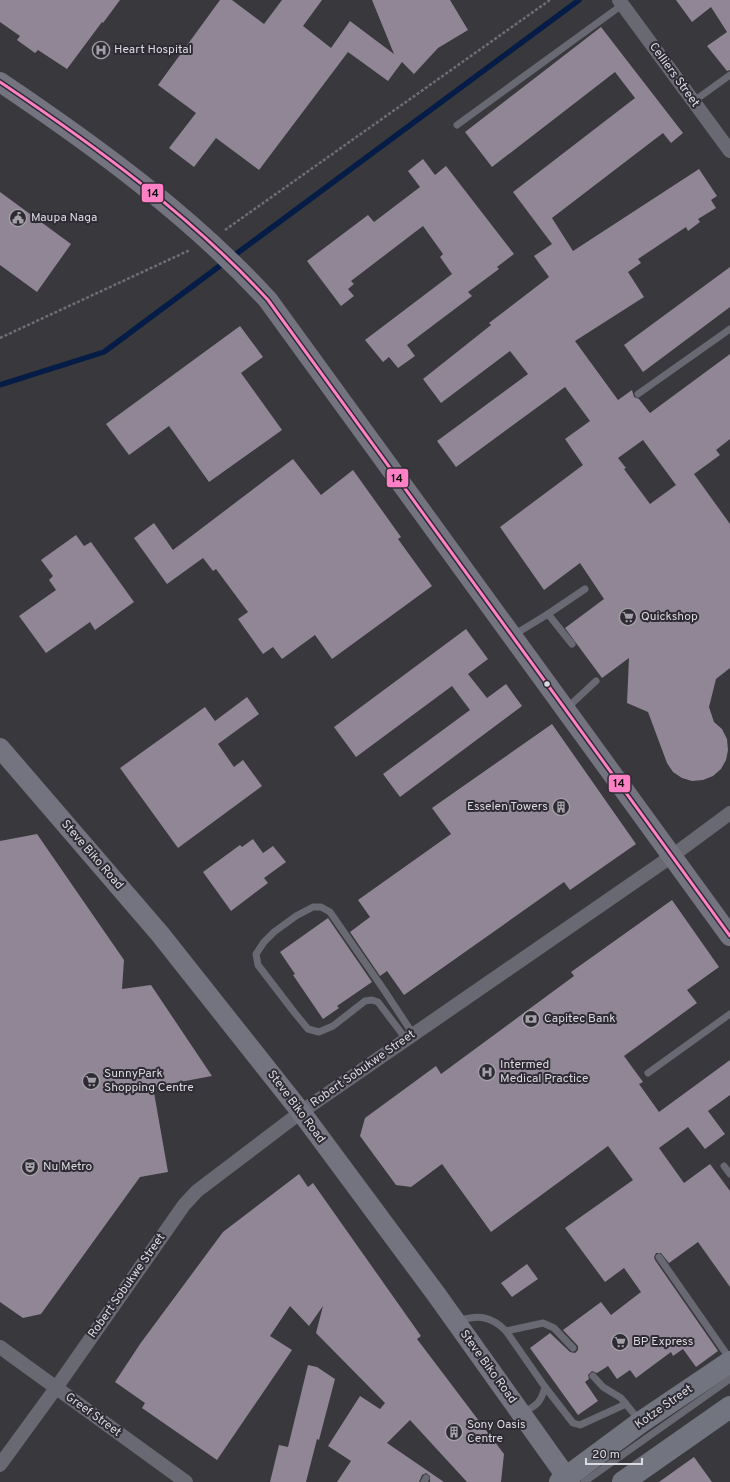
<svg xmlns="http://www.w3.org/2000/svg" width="730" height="1482" viewBox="0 0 730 1482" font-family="Overpass,sans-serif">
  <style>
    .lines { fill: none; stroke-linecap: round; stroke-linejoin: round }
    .stream { stroke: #051c46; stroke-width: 5.5 }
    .building { fill: #908696; fill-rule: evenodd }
    .path { stroke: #6e6e76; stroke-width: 2.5; stroke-dasharray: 3 2; stroke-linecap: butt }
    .service { stroke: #696974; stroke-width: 7 }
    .minor { stroke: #696974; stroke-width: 14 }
    .secondary { stroke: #747481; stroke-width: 20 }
    .primary { stroke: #727480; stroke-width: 22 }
    .bus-1-casing { stroke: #2e2b34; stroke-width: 6 }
    .bus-1 { stroke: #ff80c5; stroke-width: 3 }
    .bus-dot { fill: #dcdae0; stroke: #2e2b34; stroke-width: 1.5 }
    .labels { text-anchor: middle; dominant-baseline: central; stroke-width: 4; stroke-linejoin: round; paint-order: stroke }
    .poi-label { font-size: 12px; fill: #dcdae0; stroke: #2e2b34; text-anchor: start }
    .street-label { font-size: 12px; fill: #dcdae0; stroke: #2e2b34 }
    .line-badge { stroke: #2e2b34; stroke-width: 1.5 }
    .pale-badge-label { font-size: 11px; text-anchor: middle; font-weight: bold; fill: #111 }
  </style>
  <rect width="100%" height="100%" fill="#39383c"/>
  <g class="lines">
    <g class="stream">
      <polyline points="232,257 579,0"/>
      <polyline points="0,385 104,352 225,262"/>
    </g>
  </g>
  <g class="building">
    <polygon points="0,0 120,0 103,23 102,22 67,69 38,50 35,53 17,40 20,36 0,22"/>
    <polygon points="220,0 232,0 264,24 282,0 322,0 303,26 331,48 350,21 394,54 372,0 450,0 468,30 438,48 414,74 402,62 388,81 348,52 259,170 216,138 194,167 169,148 196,113 158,85"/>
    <polygon points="676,0 730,0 730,70 727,71 707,46 727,32 711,7 692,22"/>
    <path d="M601 27 683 133 671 143 663 133 552 218 573 251 699 169 717 196 711 200 716 208 698 219 700 222 688 231 686 227 638 259 641 263 628 272 644 297 575 341 618 400 632 390 634 397 639 399 650 413 730 354V439L716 450 720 455 694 474 730 524V668L716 679 709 707 714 722 722 729 727 739 728 750 726 760 721 769 713 776 703 780 692 781 682 778 673 772 667 763 648 712 627 703 629 658 602 678 565 628 604 599 580 563 544 590 500 527 583 465 565 439 590 421 565 387 456 467 437 441 528 374 510 351 441 403 423 379 491 325 489 323 549 277 534 256 552 244 513 192 635 98 615 72 492 167 465 132ZM643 440 676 485 650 504 624 469 626 468 618 458Z"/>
    <polygon points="423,159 435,175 446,166 514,254 497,267 499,269 468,292 472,296 407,345 415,356 398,368 389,357 383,362 365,340 452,274 440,257 443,254 423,226 351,281 354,284 348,289 354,296 341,306 307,261 368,215 374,222 420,187 408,171"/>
    <polygon points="0,192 71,244 37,292 0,265"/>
    <polygon points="730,267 730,307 643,372 624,345"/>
    <polygon points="240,326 263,357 241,373 282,430 209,482 169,426 129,455 106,424"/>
    <polygon points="293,459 321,495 353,470 401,537 398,539 432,586 332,659 315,635 282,659 273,647 263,654 238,619 248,612 216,569 213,571 203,558 167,584 134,538 154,523 173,550"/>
    <polygon points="76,535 84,546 91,542 134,602 95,630 90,622 46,653 19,616 56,590 49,580 53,576 41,560"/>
    <polygon points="466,629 488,659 468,674 487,698 506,684 522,706 400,797 383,774 470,710 452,686 356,757 334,727"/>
    <polygon points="247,697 259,714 218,744 234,767 243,760 262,786 178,848 120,768 205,707 215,721"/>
    <polygon points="552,724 636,844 570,890 564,882 404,995 387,971 380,976 350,932 370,917 358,900 451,834 432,808"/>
    <polygon points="37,834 124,960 122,989 151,985 212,1076 153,1087 168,1172 140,1177 41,1314 23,1318 0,1302 0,841"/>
    <polygon points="253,839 263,853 273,846 286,862 264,878 268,883 231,911 203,872 240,845 242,847"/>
    <polygon points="672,900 719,967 687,990 697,1003 624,1056 643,1082 639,1084 659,1112 730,1060 730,1095 708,1111 725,1134 705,1149 688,1127 659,1148 684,1183 710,1164 730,1191 730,1287 698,1242 669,1263 661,1253 656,1253 654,1257 655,1260 718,1351 696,1367 683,1349 673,1356 671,1352 636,1378 630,1370 617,1379 608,1366 597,1373 592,1371 588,1375 589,1379 585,1382 598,1401 578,1415 530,1348 550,1333 570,1352 575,1353 578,1350 578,1346 563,1330 601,1302 611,1315 641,1292 624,1268 605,1282 565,1228 633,1180 608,1146 491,1232 442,1164 411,1187 396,1185 360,1136 365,1118 436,1066 441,1074 574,976 571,972"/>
    <polygon points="328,918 372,982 337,1006 339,1008 323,1019 293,975 295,974 280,952"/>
    <polygon points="299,1174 308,1187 313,1183 421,1336 417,1339 504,1454 501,1482 467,1482 410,1420 387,1443 444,1482 430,1482 430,1476 426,1473 422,1475 419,1482 337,1482 351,1461 328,1446 360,1396 380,1409 385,1403 316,1333 323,1306 309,1326 290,1306 270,1336 292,1350 217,1460 142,1408 145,1403 115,1382 140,1344 223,1232"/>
    <polygon points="527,1264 538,1279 512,1297 501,1283"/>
    <polygon points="308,1365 317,1367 335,1379 319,1440 317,1439 306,1482 270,1482 279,1445 288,1447"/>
    <polygon points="694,1457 712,1482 659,1482"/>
  </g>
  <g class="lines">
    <g class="path">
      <polyline points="225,230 550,0"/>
      <polyline points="0,338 190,250"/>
    </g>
    <g class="service">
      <polyline points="694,101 730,75"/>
      <polyline points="457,125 622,5"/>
      <polyline points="638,394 730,329"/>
      <polyline points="548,614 585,589"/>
      <polyline points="512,636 548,614 572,644"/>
      <polyline points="567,708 596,681"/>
      <polyline points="406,1039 378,1002 372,1000 365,1001 333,1026 319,1032 308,1029 294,1012 258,965 256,954 264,942 274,932 296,916 313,907 321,907 330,912 384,990 413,1034"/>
      <polyline points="648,1073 730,1014"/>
      <polyline points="724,1166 730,1174"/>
      <polyline points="659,1257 730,1359"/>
      <path d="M457 1321C478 1315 490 1315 506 1331L545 1387C541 1403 536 1406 522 1413"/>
      <polyline points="506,1331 543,1323 554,1328 573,1348"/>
      <polyline points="593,1376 603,1387 621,1398 639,1420"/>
      <polyline points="545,1387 573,1423 580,1425 626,1404"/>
      <polyline points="424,1482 426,1478"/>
      <polyline points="584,1482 730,1379"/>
    </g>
    <g class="minor">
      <polyline points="619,0 730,151"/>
      <polyline points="0,1347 186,1482"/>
      <polyline points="0,1465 56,1388 184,1205 197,1191 301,1112 672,856 730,813"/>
    </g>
    <g class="secondary">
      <path d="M0 82C95 146 190 215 268 300L730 936"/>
      <polyline points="0,748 160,934 301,1112 436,1294 570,1482"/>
    </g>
    <g class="primary">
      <polyline points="560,1482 641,1422 730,1362"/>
      <polyline points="623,1482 730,1407"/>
    </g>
    <defs>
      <path id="bus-1" d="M0 82C95 146 190 215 268 300L730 936"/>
    </defs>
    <use href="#bus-1" class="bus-1-casing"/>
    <use href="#bus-1" class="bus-1"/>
  </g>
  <defs>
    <symbol id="hospital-ring" viewBox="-11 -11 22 22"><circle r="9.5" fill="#2e2b34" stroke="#a3a1a7" stroke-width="1.5"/><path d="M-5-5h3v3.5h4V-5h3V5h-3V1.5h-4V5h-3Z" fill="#a3a1a7"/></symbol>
    <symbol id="civic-ring" viewBox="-11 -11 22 22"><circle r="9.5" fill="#2e2b34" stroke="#a3a1a7" stroke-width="1.5"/><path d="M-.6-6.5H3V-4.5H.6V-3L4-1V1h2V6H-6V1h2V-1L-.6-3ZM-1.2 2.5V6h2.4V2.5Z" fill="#a3a1a7"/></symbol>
    <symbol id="supermarket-ring" viewBox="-11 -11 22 22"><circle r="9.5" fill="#2e2b34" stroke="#a3a1a7" stroke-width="1.5"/><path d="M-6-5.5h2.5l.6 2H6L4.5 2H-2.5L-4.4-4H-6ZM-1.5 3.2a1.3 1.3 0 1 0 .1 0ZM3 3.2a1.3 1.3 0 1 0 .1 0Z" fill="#a3a1a7"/></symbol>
    <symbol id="building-ring" viewBox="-11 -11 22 22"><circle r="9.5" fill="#2e2b34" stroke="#a3a1a7" stroke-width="1.5"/><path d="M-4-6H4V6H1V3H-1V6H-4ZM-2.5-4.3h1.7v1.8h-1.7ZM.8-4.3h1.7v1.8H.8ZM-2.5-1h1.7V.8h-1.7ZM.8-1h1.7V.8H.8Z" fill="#a3a1a7"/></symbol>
    <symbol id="bank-ring" viewBox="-11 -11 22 22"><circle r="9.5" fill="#2e2b34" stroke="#a3a1a7" stroke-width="1.5"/><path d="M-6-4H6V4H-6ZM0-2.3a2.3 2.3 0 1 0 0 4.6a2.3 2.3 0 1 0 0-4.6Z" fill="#a3a1a7"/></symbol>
    <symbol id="theatre-ring" viewBox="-11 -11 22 22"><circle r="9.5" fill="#2e2b34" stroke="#a3a1a7" stroke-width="1.5"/><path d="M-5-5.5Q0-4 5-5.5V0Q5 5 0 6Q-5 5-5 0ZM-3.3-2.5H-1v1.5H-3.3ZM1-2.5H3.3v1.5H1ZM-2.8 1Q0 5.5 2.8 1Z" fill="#a3a1a7"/></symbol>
  </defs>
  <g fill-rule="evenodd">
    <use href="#hospital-ring" x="91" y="40" width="20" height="20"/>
    <use href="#civic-ring" x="8" y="208" width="20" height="20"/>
    <use href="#supermarket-ring" x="618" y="607" width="20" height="20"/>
    <use href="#building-ring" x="551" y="797" width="20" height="20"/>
    <use href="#bank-ring" x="521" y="1009" width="20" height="20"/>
    <use href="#hospital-ring" x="477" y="1062" width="20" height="20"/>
    <use href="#supermarket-ring" x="81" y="1071" width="20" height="20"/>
    <use href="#theatre-ring" x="20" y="1157" width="20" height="20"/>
    <use href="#supermarket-ring" x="610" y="1332" width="20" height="20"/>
    <use href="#building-ring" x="444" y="1422" width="20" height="20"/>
  </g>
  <circle class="bus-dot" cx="547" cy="684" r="3.5"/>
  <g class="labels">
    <g class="poi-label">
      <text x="114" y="50">Heart Hospital</text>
      <text x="31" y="218">Maupa Naga</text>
      <text x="641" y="617">Quickshop</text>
      <text x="548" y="807" text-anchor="end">Esselen Towers</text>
      <text x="544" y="1019">Capitec Bank</text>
      <text x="500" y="1065">Intermed<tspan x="500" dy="14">Medical Practice</tspan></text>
      <text x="104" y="1074">SunnyPark<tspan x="104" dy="14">Shopping Centre</tspan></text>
      <text x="43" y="1167">Nu Metro</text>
      <text x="633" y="1342">BP Express</text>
      <text x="467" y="1425">Sony Oasis<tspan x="467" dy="14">Centre</tspan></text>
    </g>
    <g class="street-label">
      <text transform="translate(674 75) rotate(54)">Celliers Street</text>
      <text transform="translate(92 855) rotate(49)">Steve Biko Road</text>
      <text transform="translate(363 1069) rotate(-35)">Robert Sobukwe Street</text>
      <text transform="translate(296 1107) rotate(53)">Steve Biko Road</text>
      <text transform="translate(127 1286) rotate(-55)">Robert Sobukwe Street</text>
      <text transform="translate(488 1367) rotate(54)">Steve Biko Road</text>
      <text transform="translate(664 1407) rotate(-35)">Kotze Street</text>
      <text transform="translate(93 1415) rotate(36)">Greef Street</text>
    </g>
  </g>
  <g class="line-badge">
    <rect x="141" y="183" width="23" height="20" rx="4" fill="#ff80c5"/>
    <rect x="386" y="468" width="23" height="20" rx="4" fill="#ff80c5"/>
    <rect x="608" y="774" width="23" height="19" rx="4" fill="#ff80c5"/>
  </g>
  <g class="pale-badge-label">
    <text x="153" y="197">14</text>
    <text x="397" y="482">14</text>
    <text x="619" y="787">14</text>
  </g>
  <path d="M586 1458v6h56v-6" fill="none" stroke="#dcdae0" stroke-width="2"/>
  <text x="592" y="1458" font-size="12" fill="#dcdae0" stroke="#2e2b34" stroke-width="3" paint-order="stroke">20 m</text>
</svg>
